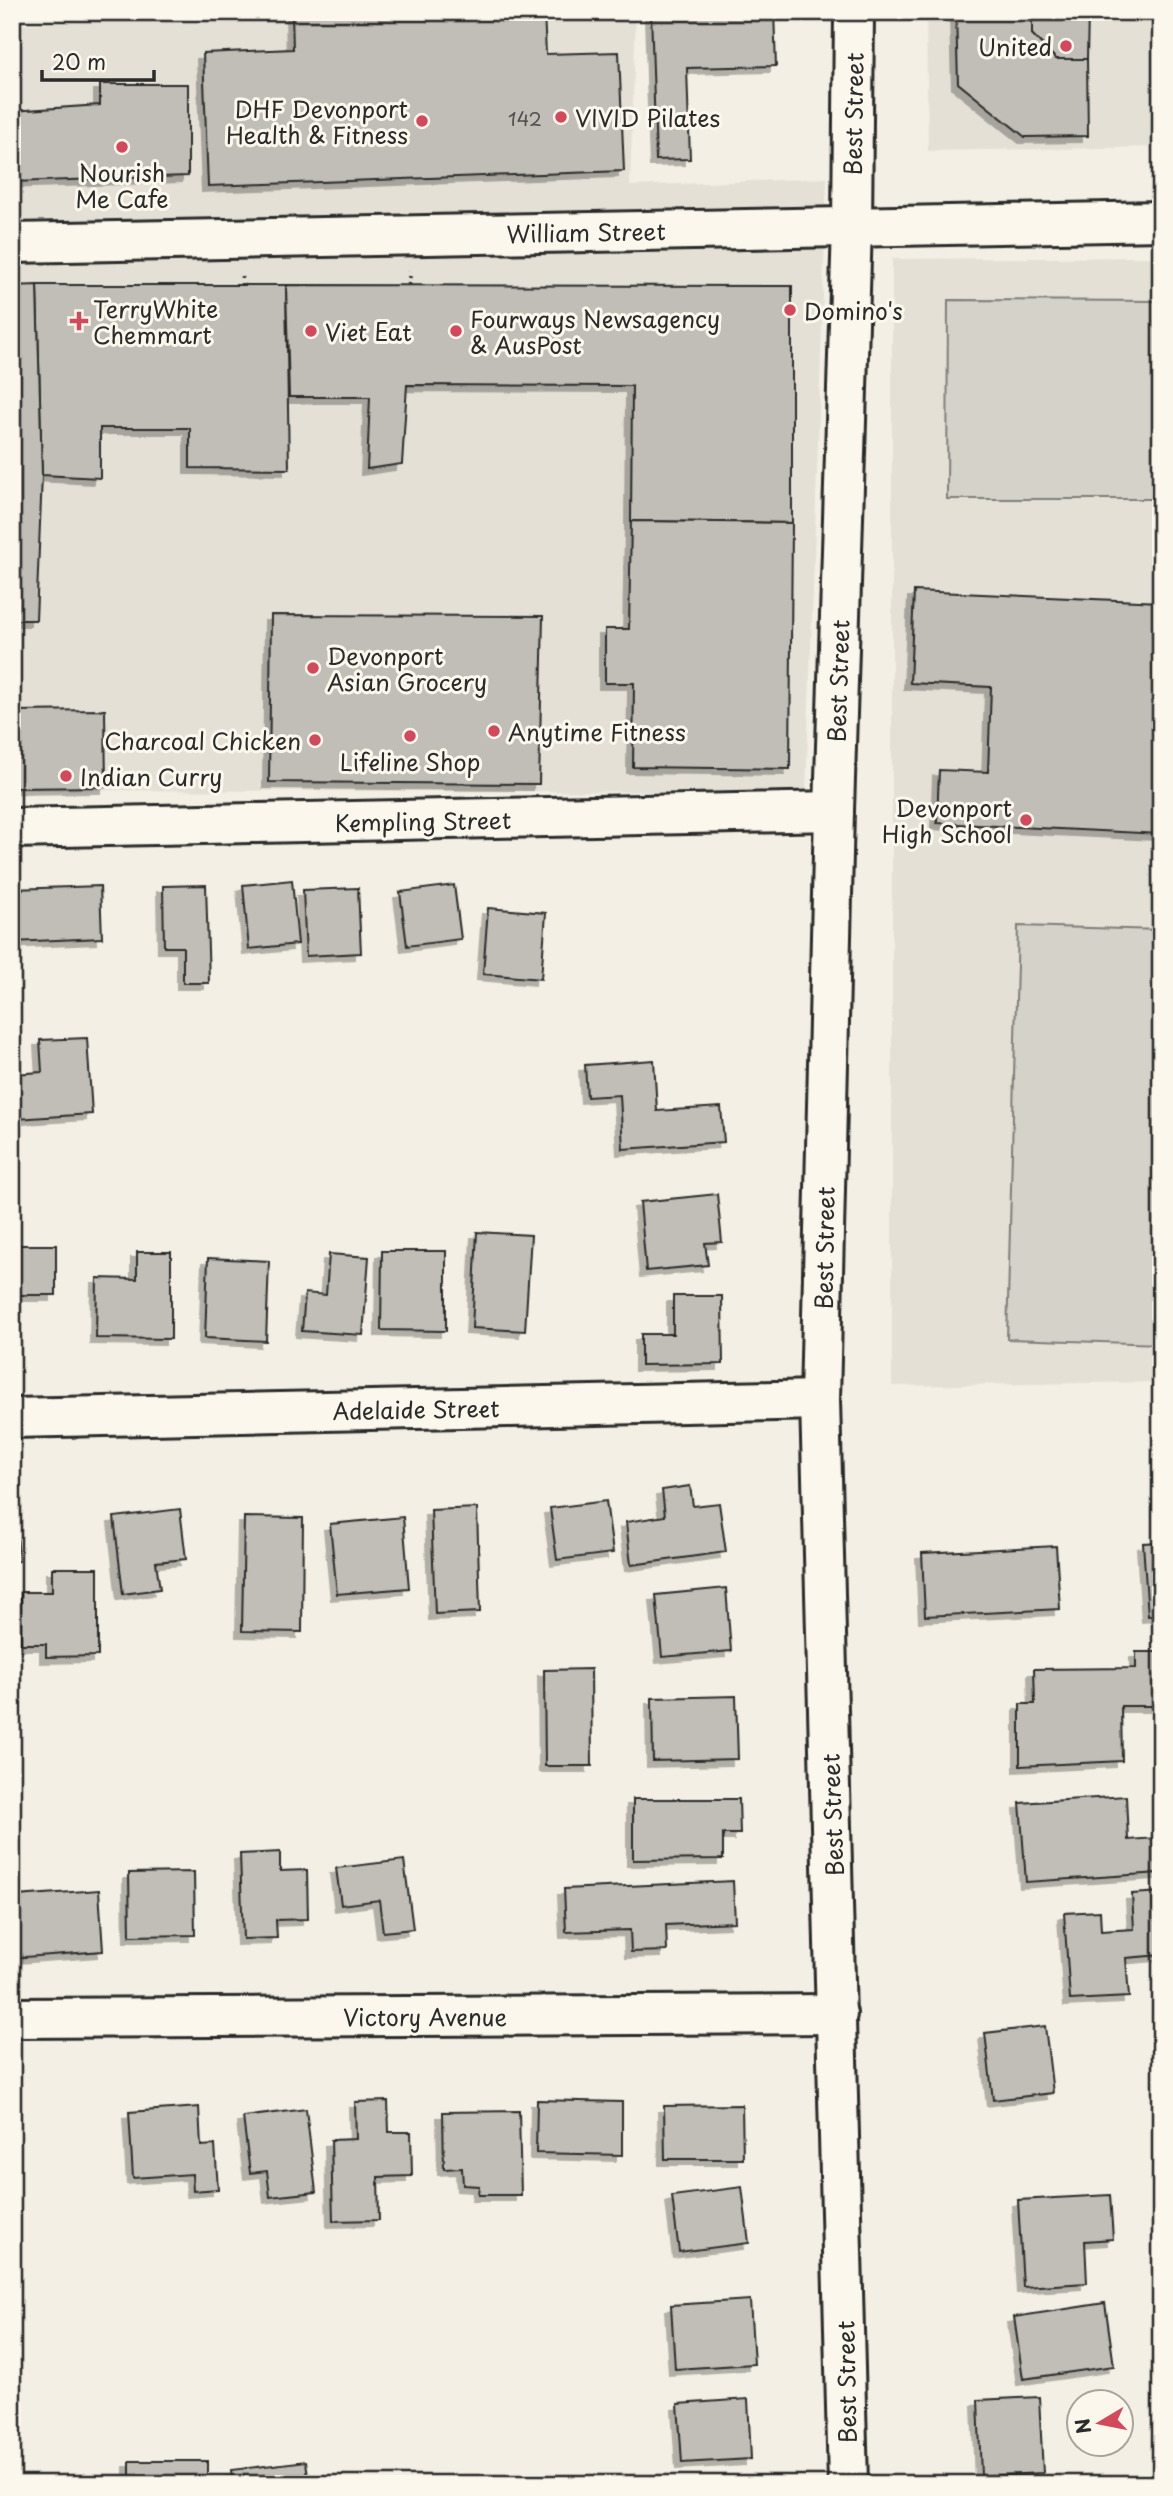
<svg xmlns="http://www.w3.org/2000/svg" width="1173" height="2496" viewBox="0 0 1173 2496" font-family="'Playpen Sans',sans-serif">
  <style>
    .built { fill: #e4e0d6 }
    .green { fill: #d5d2c9; stroke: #807e7a; stroke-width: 2 }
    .building { fill: #c0beb6; stroke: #2b2b2b; stroke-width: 2; filter: url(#shadow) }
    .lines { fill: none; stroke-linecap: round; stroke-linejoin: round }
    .minor-casing { stroke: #2b2b2b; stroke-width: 44 }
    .major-casing { stroke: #2b2b2b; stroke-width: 44 }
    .path { stroke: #2b2b2b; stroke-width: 4.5; stroke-dasharray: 2 5; stroke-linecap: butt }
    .minor { stroke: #fbf7ec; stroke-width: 38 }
    .major { stroke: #fbf7ec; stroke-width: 38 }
    .poi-dot { fill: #d1495b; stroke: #fbf7ec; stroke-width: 2.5 }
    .labels { text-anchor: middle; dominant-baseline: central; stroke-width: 6; stroke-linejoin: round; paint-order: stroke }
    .number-label { font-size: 19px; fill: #50504e }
    .poi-label { font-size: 23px; fill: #2b2b2b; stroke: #fbf7ec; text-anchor: start }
    .street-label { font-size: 23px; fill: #2b2b2b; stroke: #fbf7ec }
  </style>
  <defs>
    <filter id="shadow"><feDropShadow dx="-6" dy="6" stdDeviation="0" flood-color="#0004"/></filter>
  </defs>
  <rect width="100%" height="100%" fill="#f3efe4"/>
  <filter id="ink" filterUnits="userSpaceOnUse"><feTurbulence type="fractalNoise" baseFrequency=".0143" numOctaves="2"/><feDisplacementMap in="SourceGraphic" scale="14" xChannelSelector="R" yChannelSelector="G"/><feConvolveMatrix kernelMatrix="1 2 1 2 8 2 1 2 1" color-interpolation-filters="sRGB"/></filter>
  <g filter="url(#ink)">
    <g class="built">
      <polygon points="326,12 636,12 630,186 827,178 806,792 12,790 12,25"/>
      <polygon points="926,12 1161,12 1161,147 928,151"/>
      <polygon points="1161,257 1161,1382 892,1386 892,259"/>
    </g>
    <g class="green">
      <polygon points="948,300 1161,301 1161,499 947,499"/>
      <polygon points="1018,926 1161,930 1161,1344 1007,1339"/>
    </g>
    <g class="building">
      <polygon points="292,12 544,12 546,54 619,52 624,171 208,186 203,53 293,49"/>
      <polygon points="651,12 774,12 776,66 687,68 690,159 656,160"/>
      <polygon points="956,12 1032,12 1032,34 1056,59 1087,59 1088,136 1025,137 958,83"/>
      <polygon points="1032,12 1088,12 1087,59 1056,59 1032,34"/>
      <polygon points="100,84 188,84 188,176 12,182 12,111 100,105"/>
      <polygon points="37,285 286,285 289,469 190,468 190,428 100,428 100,478 42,475"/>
      <polygon points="37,285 42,475 36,620 12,620 12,286"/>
      <polygon points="286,285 792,286 792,523 631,521 632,386 407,385 402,464 367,469 370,397 289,397"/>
      <polygon points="631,521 792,523 790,769 633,767 634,683 605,683 605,629 629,629"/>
      <polygon points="914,591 1161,602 1161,834 937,823 939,770 988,772 991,687 910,683"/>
      <polygon points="271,615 543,616 539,784 269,782"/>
      <polygon points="105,710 106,787 12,788 12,711"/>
      <polygon points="292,880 298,944 249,949 243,885"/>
      <polygon points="206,885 209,983 183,983 183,947 164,947 163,886"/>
      <polygon points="454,885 461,939 407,946 400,892"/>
      <polygon points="100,886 102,938 12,942 12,889"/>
      <polygon points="358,888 361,953 306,956 303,890"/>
      <polygon points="488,908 546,913 541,979 483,974"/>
      <polygon points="87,1038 92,1114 16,1119 13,1074 42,1072 40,1040"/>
      <polygon points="654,1060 657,1111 721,1107 724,1142 623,1149 620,1095 587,1097 585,1065"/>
      <polygon points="717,1194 722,1242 705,1243 708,1265 646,1271 640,1202"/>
      <polygon points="477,1232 531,1235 525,1331 472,1328"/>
      <rect x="12" y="1245" width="44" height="50"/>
      <polygon points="382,1251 446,1251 446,1331 381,1330"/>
      <polygon points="137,1252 171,1252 171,1339 96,1338 97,1278 137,1279"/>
      <polygon points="329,1254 369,1257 363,1335 302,1331 305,1293 326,1295"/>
      <polygon points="208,1258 269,1261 266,1341 205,1338"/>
      <polygon points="673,1296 722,1296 723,1364 641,1365 641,1334 673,1334"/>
      <polygon points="690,1486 693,1506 719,1503 726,1552 631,1565 626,1522 665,1516 662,1490"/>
      <polygon points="606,1501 613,1553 557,1560 550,1508"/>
      <polygon points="477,1508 480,1612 435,1614 431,1510"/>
      <polygon points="180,1509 186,1559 156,1562 160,1589 123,1594 114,1517"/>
      <polygon points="244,1517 303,1518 302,1632 242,1631"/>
      <polygon points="403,1517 409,1588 337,1594 330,1524"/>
      <polygon points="12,1518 16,1518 19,1561 12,1562"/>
      <polygon points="1161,1542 1161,1615 1148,1616 1143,1543"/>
      <polygon points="1056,1546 1060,1609 925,1616 922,1553"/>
      <polygon points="52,1568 98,1568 98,1656 46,1657 46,1644 21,1644 21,1592 52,1592"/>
      <polygon points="726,1588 731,1651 662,1657 656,1595"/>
      <polygon points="1136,1652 1161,1652 1161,1706 1121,1706 1122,1761 1020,1766 1020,1704 1035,1704 1034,1669 1136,1668"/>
      <polygon points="591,1669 592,1766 545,1766 544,1670"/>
      <polygon points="736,1696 738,1759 653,1761 652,1698"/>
      <polygon points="1126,1796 1128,1840 1157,1838 1160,1873 1026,1882 1020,1803"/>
      <polygon points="633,1799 739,1799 740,1834 723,1834 723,1859 633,1860"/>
      <polygon points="280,1852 280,1871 307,1870 308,1919 276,1920 277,1938 243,1939 240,1854"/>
      <polygon points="404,1860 413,1929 383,1932 379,1900 341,1905 336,1868"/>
      <polygon points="194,1872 195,1935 130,1936 129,1873"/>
      <polygon points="733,1881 735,1922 666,1925 667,1951 631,1952 630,1930 566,1932 564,1889"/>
      <polygon points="99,1890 103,1951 12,1958 12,1913 19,1913 17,1896"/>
      <polygon points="1161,1892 1161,1955 1126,1958 1129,1997 1070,2000 1064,1913 1100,1911 1101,1931 1134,1929 1132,1894"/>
      <polygon points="1045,2026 1053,2093 993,2100 985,2033"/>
      <polygon points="537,2100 622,2102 622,2155 536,2153"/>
      <polygon points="388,2101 389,2132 411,2132 412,2176 378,2177 379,2220 333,2221 331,2140 356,2139 355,2102"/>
      <polygon points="742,2105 743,2159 665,2159 664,2106"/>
      <polygon points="199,2107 201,2146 215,2145 218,2189 193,2191 192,2174 133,2178 129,2112"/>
      <polygon points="306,2109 316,2192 270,2197 267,2171 250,2173 243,2117"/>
      <polygon points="519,2111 521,2195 478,2195 479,2186 463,2185 462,2168 444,2169 443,2112"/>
      <polygon points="742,2187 749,2243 679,2252 672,2196"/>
      <polygon points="1110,2195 1113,2239 1085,2241 1087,2283 1023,2287 1018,2200"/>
      <polygon points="750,2300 754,2364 675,2369 671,2305"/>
      <polygon points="1105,2303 1114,2366 1023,2379 1014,2317"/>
      <polygon points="1039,2397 1043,2473 981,2476 978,2400"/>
      <polygon points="748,2399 751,2459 682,2463 678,2404"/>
      <rect x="130" y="2461" width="77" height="23"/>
      <polygon points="306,2461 309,2484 233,2484 231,2470"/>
    </g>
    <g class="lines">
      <defs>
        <g id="minor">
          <polyline points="12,828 834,811"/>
          <polyline points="12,1418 820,1400"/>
          <polyline points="12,2018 837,2014"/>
          <polyline points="848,2484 820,1400 834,811 852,226"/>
        </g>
        <g id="major">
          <polyline points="852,226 854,12"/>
          <polyline points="12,243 1161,221"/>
        </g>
      </defs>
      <use href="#minor" class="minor-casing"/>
      <use href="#major" class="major-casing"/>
      <g class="path">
        <polyline points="242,285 242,274"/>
        <polyline points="409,285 410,271"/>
      </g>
      <use href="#minor" class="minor"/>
      <use href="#major" class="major"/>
    </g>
  </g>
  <g class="poi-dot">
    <circle cx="1066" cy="46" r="7"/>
    <circle cx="561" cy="117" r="7"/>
    <circle cx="422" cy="121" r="7"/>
    <circle cx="122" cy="147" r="7"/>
    <circle cx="790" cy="310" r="7"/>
    <path d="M75.5 310.5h7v7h7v7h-7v7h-7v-7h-7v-7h7z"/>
    <circle cx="311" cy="331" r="7"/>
    <circle cx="456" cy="331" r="7"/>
    <circle cx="313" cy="668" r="7"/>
    <circle cx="494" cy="731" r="7"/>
    <circle cx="410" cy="736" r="7"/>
    <circle cx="315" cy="740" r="7"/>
    <circle cx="66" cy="776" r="7"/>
    <circle cx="1026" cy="820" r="7"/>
  </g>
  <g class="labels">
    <g class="number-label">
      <text x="525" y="118">142</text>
    </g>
    <g class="poi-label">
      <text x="1052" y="46" text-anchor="end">United</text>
      <text x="408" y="108" text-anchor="end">DHF Devonport<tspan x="408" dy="26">Health &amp; Fitness</tspan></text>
      <text x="575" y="117">VIVID Pilates</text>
      <text x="122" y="172" text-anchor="middle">Nourish<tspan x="122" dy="26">Me Cafe</tspan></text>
      <text x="93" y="308">TerryWhite<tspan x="93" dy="26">Chemmart</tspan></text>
      <text x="804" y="310">Domino's</text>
      <text x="470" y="318">Fourways Newsagency<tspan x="470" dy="26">&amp; AusPost</tspan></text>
      <text x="325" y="331">Viet Eat</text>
      <text x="327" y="655">Devonport<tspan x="327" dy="26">Asian Grocery</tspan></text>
      <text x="508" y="731">Anytime Fitness</text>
      <text x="301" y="740" text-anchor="end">Charcoal Chicken</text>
      <text x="410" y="761" text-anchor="middle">Lifeline Shop</text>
      <text x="80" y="776">Indian Curry</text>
      <text x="1012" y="807" text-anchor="end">Devonport<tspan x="1012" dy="26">High School</tspan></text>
    </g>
    <g class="street-label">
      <text transform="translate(853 114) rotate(-89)">Best Street</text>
      <text transform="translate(586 232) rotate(-1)">William Street</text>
      <text transform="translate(838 681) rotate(-88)">Best Street</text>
      <text transform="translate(423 821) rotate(-1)">Kempling Street</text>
      <text transform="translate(824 1248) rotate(-89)">Best Street</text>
      <text transform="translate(416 1409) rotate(-1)">Adelaide Street</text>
      <text transform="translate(832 1815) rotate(-92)">Best Street</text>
      <text x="425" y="2016">Victory Avenue</text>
      <text transform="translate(846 2382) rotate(-91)">Best Street</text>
    </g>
  </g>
  <rect width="1173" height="2496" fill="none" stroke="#fbf7ec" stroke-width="42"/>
  <rect x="21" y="21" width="1131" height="2454" fill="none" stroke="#2b2b2b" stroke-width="2.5" filter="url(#ink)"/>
  <g transform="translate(1100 2423) rotate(260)"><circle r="33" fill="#fbf7ec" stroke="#a8a59f" stroke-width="2"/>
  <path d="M0-5L12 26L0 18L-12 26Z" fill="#d1495b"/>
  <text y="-10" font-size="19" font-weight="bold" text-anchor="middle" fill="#2b2b2b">N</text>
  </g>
  <path d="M42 70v10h112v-10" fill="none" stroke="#2b2b2b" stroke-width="3.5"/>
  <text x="52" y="70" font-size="21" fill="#2b2b2b" stroke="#fbf7ec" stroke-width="5" paint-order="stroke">20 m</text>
</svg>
